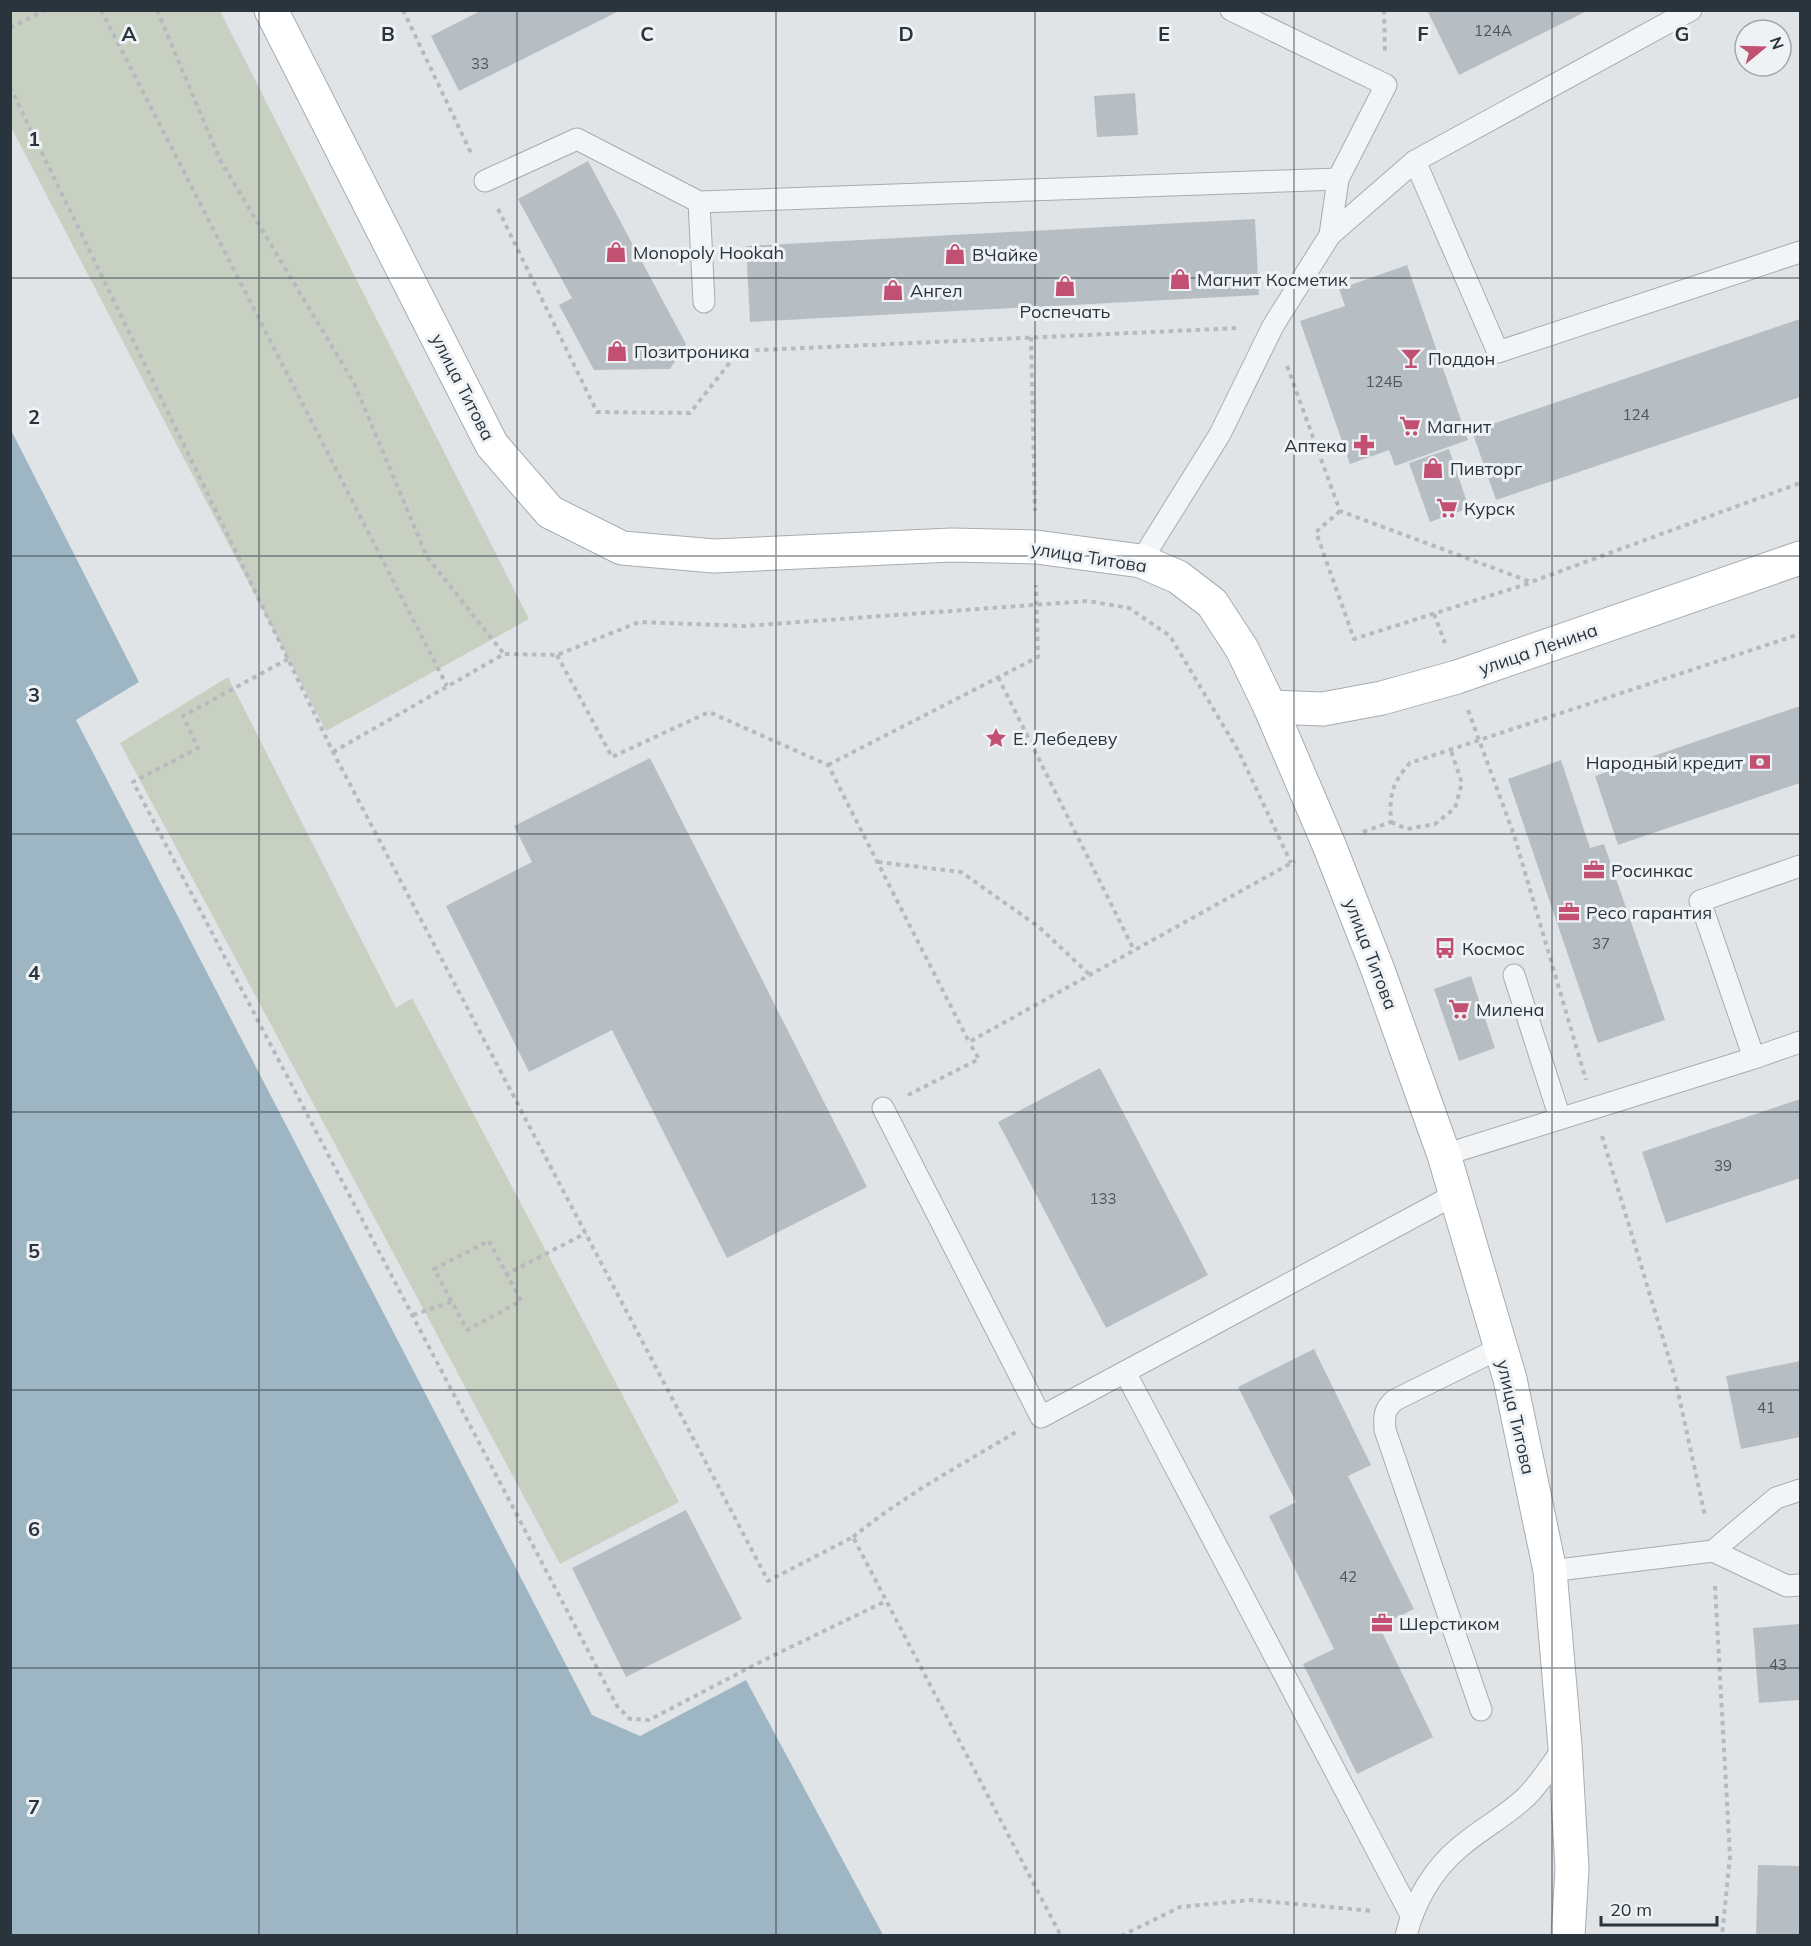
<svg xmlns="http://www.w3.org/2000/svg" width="1811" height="1946" viewBox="0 0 1811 1946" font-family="Mulish,sans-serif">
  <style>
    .green { fill: #c7d0c1 }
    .water { fill: #9eb6c4 }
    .building { fill: #b7bec3 }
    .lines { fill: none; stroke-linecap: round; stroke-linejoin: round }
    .lane-casing { stroke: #a6acb1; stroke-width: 23 }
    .secondary-casing { stroke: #a6acb1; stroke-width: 35 }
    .path { stroke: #b6babe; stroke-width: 4; stroke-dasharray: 4.5 4.5; stroke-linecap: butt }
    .lane { stroke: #f2f4f6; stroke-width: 21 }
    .secondary { stroke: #fff; stroke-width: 33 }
    .grid { fill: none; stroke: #2a343d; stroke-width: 1.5; stroke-opacity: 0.55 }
    .labels { text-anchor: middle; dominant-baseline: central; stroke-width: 6; stroke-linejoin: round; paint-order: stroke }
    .number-label { font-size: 15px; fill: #4d565e }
    .poi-label { font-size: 18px; fill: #2a343d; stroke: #eff2f5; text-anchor: start }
    .street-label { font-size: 18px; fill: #2a343d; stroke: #eff2f5 }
    .grid-label { font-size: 20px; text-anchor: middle; font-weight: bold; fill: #2a343d; stroke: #eff2f5; stroke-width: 6; stroke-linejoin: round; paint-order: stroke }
  </style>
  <rect width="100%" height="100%" fill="#e0e4e7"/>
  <g class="green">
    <polygon points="11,10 220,11 529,619 326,731 11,127"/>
    <polygon points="228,677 396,1008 412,998 679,1502 560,1564 120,743"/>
  </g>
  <polygon class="water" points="10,428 139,682 76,720 592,1715 640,1736 746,1680 883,1935 11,1935"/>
  <g class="building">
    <polygon points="482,10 621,10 459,91 431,36"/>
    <polygon points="1427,10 1589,10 1459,75"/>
    <polygon points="1135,93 1138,135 1097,137 1094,96"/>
    <polygon points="588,161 686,344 670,369 594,370 559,305 572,298 518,199"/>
    <polygon points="1255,219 1259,295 750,322 746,246"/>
    <polygon points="1407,265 1468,440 1395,466 1389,450 1350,464 1300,321 1345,306 1339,289"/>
    <polygon points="1800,319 1800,397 1496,500 1472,431"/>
    <polygon points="1449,449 1469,508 1430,522 1409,463"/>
    <polygon points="1800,706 1800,783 1618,845 1595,776"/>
    <polygon points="650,758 867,1187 727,1258 612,1030 529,1072 446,906 532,862 514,826"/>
    <polygon points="1561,760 1590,848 1604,844 1665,1020 1598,1043 1508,779"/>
    <polygon points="1471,976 1495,1048 1459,1061 1434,989"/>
    <polygon points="1100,1068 1208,1275 1106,1328 998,1122"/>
    <polygon points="1800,1099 1800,1178 1666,1223 1642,1152"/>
    <polygon points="1314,1349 1371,1465 1348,1476 1414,1609 1379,1626 1433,1737 1357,1774 1303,1664 1334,1649 1269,1516 1296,1502 1238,1387"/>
    <polygon points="1800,1361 1800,1437 1741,1449 1726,1376"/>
    <polygon points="686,1510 742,1619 626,1677 572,1568"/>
    <polygon points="1800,1624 1800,1700 1759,1703 1753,1628"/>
    <polygon points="1758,1865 1800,1866 1800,1936 1756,1936"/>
  </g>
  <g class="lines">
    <defs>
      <g id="lane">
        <polyline points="1415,161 1498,352 1800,252"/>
        <polyline points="485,181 577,139 699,202 1338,179"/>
        <polyline points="699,202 704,302"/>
        <polyline points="1330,235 1415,161 1691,10"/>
        <polyline points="1141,561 1220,434 1273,326 1330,235 1338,179 1386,85 1231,10"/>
        <polyline points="1514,975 1560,1118"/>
        <polyline points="1754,1058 1800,1042"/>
        <polyline points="883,1108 1041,1417 1456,1194"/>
        <polyline points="1444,1155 1754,1058 1700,901 1800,866"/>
        <polyline points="1125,1372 1411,1915"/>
        <polyline points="1713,1551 1787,1586 1800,1585"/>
        <polyline points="1550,1571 1713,1551 1776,1498 1800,1490"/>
        <path d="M1481 1710 1385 1430C1384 1416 1384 1409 1395 1400L1500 1348"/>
        <path d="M1406 1936C1414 1902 1433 1869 1460 1847 1481 1829 1506 1816 1526 1797 1541 1782 1553 1762 1565 1746"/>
      </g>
      <g id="secondary">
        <polyline points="271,10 492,445 550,512 622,548 714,556 952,545 1036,547 1141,561 1178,577 1212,603 1242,649 1270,707 1329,845 1378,970 1444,1155 1510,1379 1550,1571 1565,1746 1572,1869 1568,1936"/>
        <polyline points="1270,707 1323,709 1382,698 1457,677 1800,558"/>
      </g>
    </defs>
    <use href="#lane" class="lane-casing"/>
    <use href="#secondary" class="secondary-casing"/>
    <g class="path">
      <polyline points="101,10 447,686"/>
      <polyline points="157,10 220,160 354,383 427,557 504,654"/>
      <polyline points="403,10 471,153"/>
      <polyline points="1384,10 1385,52"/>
      <polyline points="10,28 45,10"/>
      <polyline points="10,87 333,752 768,1581 853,1537 1061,1936"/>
      <polyline points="498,209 597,412 690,413 739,351 1239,328"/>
      <polyline points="1031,337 1035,511"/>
      <polyline points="1287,366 1340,511 1531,582 1800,483"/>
      <polyline points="1340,511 1316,532 1354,639 1530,583"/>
      <polyline points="1434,614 1445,643"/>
      <polyline points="557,655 612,757 709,712 828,765 969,1042 1295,861"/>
      <polyline points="288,659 183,716 198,748 133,782 617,1706 630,1719 649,1720 764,1660 886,1601"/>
      <polyline points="998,677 1134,950"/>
      <polyline points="1468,710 1514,835 1586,1080"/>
      <polyline points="333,752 504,654 557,655 639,622 745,626 1088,601 1129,608 1170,636 1239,752 1291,863"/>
      <polyline points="828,765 1038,657 1036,585"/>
      <polyline points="1391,822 1407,829 1435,824 1455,808 1462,783 1450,748"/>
      <path d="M1363 832 1391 822C1389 795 1392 783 1410 763L1800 634"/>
      <polyline points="878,862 961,872 1039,927 1090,975"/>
      <polyline points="908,1095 979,1059 969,1042"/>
      <polyline points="1602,1136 1675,1378 1705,1516"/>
      <polygon points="489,1241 521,1301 467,1330 434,1269"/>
      <polyline points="505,1275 586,1233"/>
      <polyline points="413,1315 451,1302"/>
      <path d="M853 1537C903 1496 961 1465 1016 1432"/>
      <polyline points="1715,1586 1730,1856 1722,1936"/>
      <polyline points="1121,1936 1180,1907 1251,1900 1374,1911"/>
    </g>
    <use href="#lane" class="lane"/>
    <use href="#secondary" class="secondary"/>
  </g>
  <path class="grid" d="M259 10V1936M517 10V1936M776 10V1936M1035 10V1936M1294 10V1936M1552 10V1936M10 278H1800M10 556H1800M10 834H1800M10 1112H1800M10 1390H1800M10 1668H1800"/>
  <defs>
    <symbol id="shop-bare" viewBox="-9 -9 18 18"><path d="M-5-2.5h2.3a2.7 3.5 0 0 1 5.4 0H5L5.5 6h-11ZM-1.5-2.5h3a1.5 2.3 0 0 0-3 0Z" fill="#c15072" stroke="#eff2f5" stroke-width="2.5" paint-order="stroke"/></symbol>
    <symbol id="bar-bare" viewBox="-9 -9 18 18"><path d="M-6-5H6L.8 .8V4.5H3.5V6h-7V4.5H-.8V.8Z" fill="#c15072" stroke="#eff2f5" stroke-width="2.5" paint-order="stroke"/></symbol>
    <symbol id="supermarket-bare" viewBox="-9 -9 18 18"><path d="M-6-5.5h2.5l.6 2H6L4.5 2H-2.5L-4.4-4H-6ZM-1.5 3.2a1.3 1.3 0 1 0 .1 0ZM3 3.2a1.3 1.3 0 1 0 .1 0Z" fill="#c15072" stroke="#eff2f5" stroke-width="2.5" paint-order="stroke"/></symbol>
    <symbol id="pharmacy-bare" viewBox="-9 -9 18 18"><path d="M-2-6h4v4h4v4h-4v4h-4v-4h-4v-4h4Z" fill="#c15072" stroke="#eff2f5" stroke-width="2.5" paint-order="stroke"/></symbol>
    <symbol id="sight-bare" viewBox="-9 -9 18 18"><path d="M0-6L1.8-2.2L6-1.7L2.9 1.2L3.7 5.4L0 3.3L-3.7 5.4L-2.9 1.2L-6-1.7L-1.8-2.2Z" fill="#c15072" stroke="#eff2f5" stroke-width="2.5" paint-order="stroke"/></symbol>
    <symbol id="bank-bare" viewBox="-9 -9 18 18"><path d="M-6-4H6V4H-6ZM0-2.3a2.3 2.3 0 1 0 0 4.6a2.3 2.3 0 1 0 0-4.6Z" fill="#c15072" stroke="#eff2f5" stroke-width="2.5" paint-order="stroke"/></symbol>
    <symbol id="office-bare" viewBox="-9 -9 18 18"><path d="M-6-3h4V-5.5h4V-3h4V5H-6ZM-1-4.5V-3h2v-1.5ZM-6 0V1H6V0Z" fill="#c15072" stroke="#eff2f5" stroke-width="2.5" paint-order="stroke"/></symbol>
    <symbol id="bus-bare" viewBox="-9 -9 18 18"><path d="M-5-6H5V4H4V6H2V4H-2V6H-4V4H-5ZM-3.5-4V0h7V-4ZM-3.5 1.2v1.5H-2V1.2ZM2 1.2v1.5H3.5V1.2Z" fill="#c15072" stroke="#eff2f5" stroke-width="2.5" paint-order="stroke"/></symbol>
  </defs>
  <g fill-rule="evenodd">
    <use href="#shop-bare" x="601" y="237" width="30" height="30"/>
    <use href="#shop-bare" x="940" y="239" width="30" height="30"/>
    <use href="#shop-bare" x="1165" y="264" width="30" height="30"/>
    <use href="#shop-bare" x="1050" y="271" width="30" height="30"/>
    <use href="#shop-bare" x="878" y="275" width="30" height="30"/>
    <use href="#shop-bare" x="602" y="336" width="30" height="30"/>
    <use href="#bar-bare" x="1396" y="343" width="30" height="30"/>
    <use href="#supermarket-bare" x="1395" y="411" width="30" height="30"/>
    <use href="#pharmacy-bare" x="1349" y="430" width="30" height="30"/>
    <use href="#shop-bare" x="1418" y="453" width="30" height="30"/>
    <use href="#supermarket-bare" x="1432" y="493" width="30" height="30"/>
    <use href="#sight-bare" x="981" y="723" width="30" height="30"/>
    <use href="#bank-bare" x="1745" y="747" width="30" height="30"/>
    <use href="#office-bare" x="1579" y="855" width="30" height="30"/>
    <use href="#office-bare" x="1554" y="897" width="30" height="30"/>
    <use href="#bus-bare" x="1430" y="933" width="30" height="30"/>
    <use href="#supermarket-bare" x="1444" y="994" width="30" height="30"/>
    <use href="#office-bare" x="1367" y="1608" width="30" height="30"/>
  </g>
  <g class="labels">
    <g class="number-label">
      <text x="1493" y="30">124А</text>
      <text x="480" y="63">33</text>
      <text x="1384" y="381">124Б</text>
      <text x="1636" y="414">124</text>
      <text x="1601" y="943">37</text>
      <text x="1723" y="1165">39</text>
      <text x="1103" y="1198">133</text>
      <text x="1766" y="1407">41</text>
      <text x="1348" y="1576">42</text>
      <text x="1778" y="1664">43</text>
    </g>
    <g class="poi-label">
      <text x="633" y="252">Monopoly Hookah</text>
      <text x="972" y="254">ВЧайке</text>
      <text x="1197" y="279">Магнит Косметик</text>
      <text x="910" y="290">Ангел</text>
      <text x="1065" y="311" text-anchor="middle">Роспечать</text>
      <text x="634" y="351">Позитроника</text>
      <text x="1428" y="358">Поддон</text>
      <text x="1427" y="426">Магнит</text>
      <text x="1347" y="445" text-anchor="end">Аптека</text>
      <text x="1450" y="468">Пивторг</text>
      <text x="1464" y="508">Курск</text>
      <text x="1013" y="738">Е. Лебедеву</text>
      <text x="1743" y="762" text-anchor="end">Народный кредит</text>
      <text x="1611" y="870">Росинкас</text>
      <text x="1586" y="912">Ресо гарантия</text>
      <text x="1462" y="948">Космос</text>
      <text x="1476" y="1009">Милена</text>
      <text x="1399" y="1623">Шерстиком</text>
    </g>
    <g class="street-label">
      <text transform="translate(463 387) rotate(63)">улица Титова</text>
      <text transform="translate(1089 557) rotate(9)">улица Титова</text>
      <text transform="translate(1538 649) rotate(-19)">улица Ленина</text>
      <text transform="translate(1371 954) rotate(69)">улица Титова</text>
      <text transform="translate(1516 1417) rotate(77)">улица Титова</text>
    </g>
  </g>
  <g class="grid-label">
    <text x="129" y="41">A</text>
    <text x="388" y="41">B</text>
    <text x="647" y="41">C</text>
    <text x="906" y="41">D</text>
    <text x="1164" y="41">E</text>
    <text x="1423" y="41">F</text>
    <text x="1682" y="41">G</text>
    <text x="34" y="146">1</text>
    <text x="34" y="424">2</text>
    <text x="34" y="702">3</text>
    <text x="34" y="980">4</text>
    <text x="34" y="1258">5</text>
    <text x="34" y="1536">6</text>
    <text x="34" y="1814">7</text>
  </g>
  <rect width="1811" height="1946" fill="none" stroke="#2a343d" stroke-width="24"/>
  <g transform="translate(1763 48) rotate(71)"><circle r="28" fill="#eff2f5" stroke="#a0a6ab" stroke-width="1.5"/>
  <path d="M0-4.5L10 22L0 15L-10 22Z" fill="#c15072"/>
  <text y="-9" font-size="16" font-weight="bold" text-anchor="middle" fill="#2a343d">N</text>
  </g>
  <path d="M1601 1916v9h116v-9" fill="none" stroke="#2a343d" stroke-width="3"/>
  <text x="1610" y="1916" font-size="18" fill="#2a343d" stroke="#eff2f5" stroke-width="4.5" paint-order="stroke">20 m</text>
</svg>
